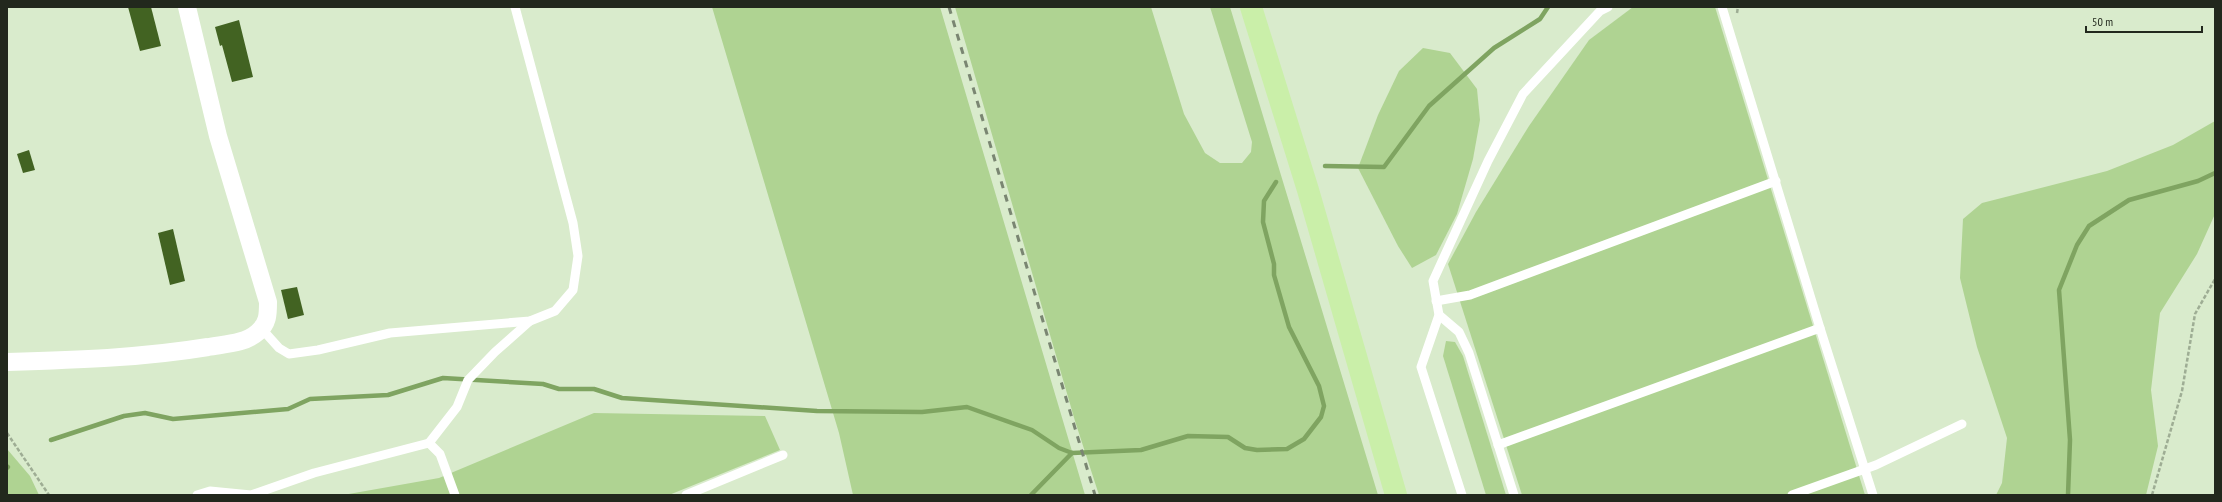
<svg xmlns="http://www.w3.org/2000/svg" width="2222" height="502" viewBox="0 0 2222 502" font-family="'PT Sans Narrow',sans-serif">
  <style>
    .green { fill: #afd392 }
    .lines { fill: none; stroke-linecap: round; stroke-linejoin: round }
    .stream { stroke: #7fa461; stroke-width: 4.5 }
    .building { fill: #426322 }
    .path { stroke: #9ead94; stroke-width: 2.5; stroke-dasharray: 4 2; stroke-linecap: butt }
    .service { stroke: #fff; stroke-width: 9 }
    .minor { stroke: #fff; stroke-width: 18 }
    .primary { stroke: #caefa9; stroke-width: 22 }
    .rail { stroke: #7a8672; stroke-width: 3; stroke-dasharray: 7 7; stroke-linecap: butt }
  </style>
  <rect width="100%" height="100%" fill="#d9ebcc"/>
  <g class="green">
    <polygon points="712,7 940,7 1085,495 853,495 839,433"/>
    <polygon points="955,7 1151,7 1184,114 1205,153 1220,163 1242,163 1251,152 1252,142 1210,7 1230,7 1378,495 1099,495 1075,421"/>
    <polygon points="1633,7 1715,7 1865,495 1522,495 1448,264 1476,212 1529,126 1589,40"/>
    <polygon points="1423,48 1450,53 1477,89 1480,120 1473,159 1457,214 1436,255 1412,268 1398,246 1358,168 1378,115 1399,71"/>
    <polygon points="2215,121 2215,214 2197,254 2160,313 2151,390 2158,446 2146,495 1996,495 2002,483 2007,438 1977,347 1960,278 1963,219 1982,203 2107,171 2173,145"/>
    <polygon points="1446,341 1455,342 1463,356 1506,495 1486,495 1443,356"/>
    <polygon points="594,413 765,416 780,450 669,495 343,495 439,478"/>
    <polygon points="7,449 30,476 39,495 7,495"/>
  </g>
  <g class="lines">
    <g class="stream">
      <polyline points="1325,166 1384,167 1429,106 1494,48 1540,19 1548,7"/>
      <polyline points="51,440 124,416 145,413 173,419 288,409 310,399 388,395 443,378 543,384 559,389 594,389 622,398 817,411 922,412 967,407 1032,430 1059,448 1072,453 1141,450 1188,436 1228,437 1245,448 1257,450 1287,449 1304,439 1321,417 1324,406 1319,386 1289,327 1274,275 1274,264 1263,222 1264,201 1276,182"/>
      <polyline points="7,468 8,467"/>
      <polyline points="1031,495 1072,453"/>
      <polyline points="2068,495 2070,440 2059,290 2077,245 2089,226 2129,200 2198,181 2215,173"/>
    </g>
  </g>
  <g class="building">
    <polygon points="128,7 151,7 161,46 140,51"/>
    <polygon points="239,20 253,77 232,82 222,45 220,46 215,27"/>
    <polygon points="29,150 35,170 23,173 17,154"/>
    <polygon points="173,229 185,281 170,285 158,233"/>
    <polygon points="297,287 304,315 288,319 281,290"/>
  </g>
  <g class="lines">
    <g class="path">
      <polyline points="1737,13 1738,7"/>
      <polyline points="7,433 49,495"/>
      <polyline points="2152,495 2182,391 2195,314 2215,279"/>
    </g>
    <g class="service">
      <polyline points="1722,7 1820,328"/>
      <polyline points="1436,301 1470,295 1776,181"/>
      <polyline points="1439,315 1459,332 1469,353 1514,495"/>
      <polyline points="261,328 279,348 289,354 318,350 390,333 530,321 555,311 573,290 578,256 573,223 515,7"/>
      <polyline points="429,443 440,454 455,495"/>
      <polyline points="1498,445 1820,328 1873,495"/>
      <polyline points="197,495 210,491 251,495 314,473 429,443 457,407 468,380 495,352 530,321"/>
      <polyline points="686,495 783,455"/>
      <polyline points="1462,495 1421,367 1439,315 1433,281 1488,161 1523,94 1600,11 1608,7"/>
      <polyline points="1792,495 1876,465 1962,424"/>
    </g>
    <path class="minor" d="M7 362C75 360 141 358 208 347 224 344 245 344 258 332 268 323 268 315 268 302L218 136 187 7"/>
    <polyline class="primary" points="1251,7 1308,190 1396,495"/>
    <polyline class="rail" points="949,7 1095,495"/>
  </g>
  <rect width="2222" height="502" fill="none" stroke="#22281d" stroke-width="16"/>
  <path d="M2086 26v6h116v-6" fill="none" stroke="#22281d" stroke-width="2"/>
  <text x="2092" y="26" font-size="12" fill="#22281d" stroke="#d9ebcc" stroke-width="3" paint-order="stroke">50 m</text>
</svg>
